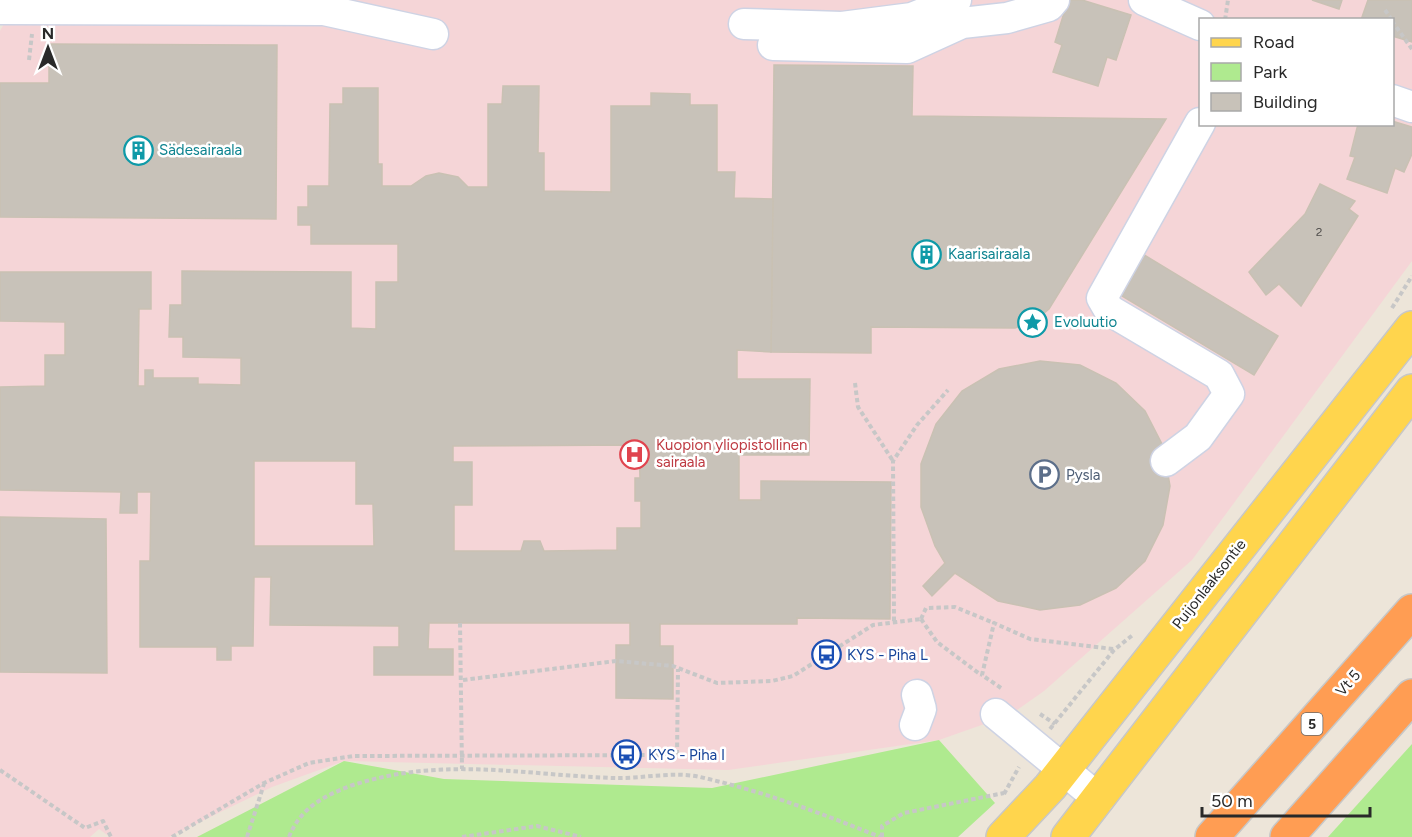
<svg xmlns="http://www.w3.org/2000/svg" width="1412" height="837" viewBox="0 0 1412 837" font-family="Figtree,sans-serif">
  <style>
    .medical { fill: #f5d5d7; fill-rule: evenodd }
    .green { fill: #afea8f }
    .building { fill: #c8c2b9; stroke: #c9c1b3; stroke-width: 1.5; fill-rule: evenodd }
    .lines { fill: none; stroke-linecap: round; stroke-linejoin: round }
    .minor-casing { stroke: #ced3e4; stroke-width: 33 }
    .major-casing { stroke: #c7c7c7; stroke-width: 36 }
    .highway-casing { stroke: #c7c7c7; stroke-width: 36 }
    .path { stroke: #c7c7c7; stroke-width: 4; stroke-dasharray: 4.5 3; stroke-linecap: butt }
    .minor { stroke: #fff; stroke-width: 30 }
    .major { stroke: #ffd54d; stroke-width: 33 }
    .highway { stroke: #ff9d53; stroke-width: 33 }
    .labels { text-anchor: middle; dominant-baseline: central; stroke-width: 5; stroke-linejoin: round; paint-order: stroke }
    .number-label { font-size: 12px; fill: #514f4d }
    .shield { fill: #fff; stroke: #696969; stroke-width: 1.5 }
    .shield-label { font-size: 14px; font-weight: bold; fill: #292929 }
    .culture-label { font-size: 15px; fill: #0d838f; stroke: #fff; text-anchor: start }
    .health-label { font-size: 15px; fill: #be3a42; stroke: #fff; text-anchor: start }
    .service-label { font-size: 15px; fill: #4e5e75; stroke: #fff; text-anchor: start }
    .street-label { font-size: 15px; fill: #292929; stroke: #fff }
    .transit-label { font-size: 15px; fill: #164399; stroke: #fff; text-anchor: start }
  </style>
  <rect width="100%" height="100%" fill="#ede5d9"/>
  <path class="medical" d="M17 0H1412V261L1192 560 1044 691 1010 715 939 740 728 770 344 761 272 787 169 837H110L99 829 90 837H0V31ZM1200 20H1392V124H1200Z"/>
  <g class="green">
    <polygon points="939,740 995,803 958,837 197,837 344,761 444,779 712,788"/>
    <polygon points="1412,744 1412,837 1328,837"/>
  </g>
  <g class="building">
    <polygon points="1068,0 1082,0 1131,15 1116,60 1107,57 1098,86 1053,72 1062,45 1055,42"/>
    <polygon points="1312,0 1342,0 1339,9"/>
    <polygon points="1368,0 1412,0 1412,42 1392,36 1392,20 1361,20"/>
    <polygon points="49,44 277,45 276,219 0,217 0,83 49,83"/>
    <polygon points="774,65 913,66 912,116 1166,119 1049,309 1033,322 1015,328 871,327 871,353 771,352"/>
    <path d="M503 86H539L538 153H544V191L611 192V106H651V93L690 94V105H717V172H735L734 198 773 199 771 352 737 350V379H810L809 455H739V500H761V481L891 482 890 619 797 618V624H660V646H673V699L616 698V645H630V623H429L428 649H453V675H374V647H399V626L270 625 271 577H254L253 646H231V660H217V647H140V561H150L151 492H137V513H120L121 492 0 490V387L45 386V355H65V322L0 321V272H151V309H139L138 386H145V370H153V378H198V384L241 385V358L183 357V337H169L170 305H182V271L351 272V328L376 329V282H398V244H311V225H298V207H308V186H329L330 104H343V88H378V164H382V186H411L426 176 439 173 458 177 468 187H488V104H502ZM639 445 640 478H635V501H641V528H617V550L544 551 540 541H524L521 551H454V505H472V462H453V446ZM254 461H356V504H373L374 546H254Z"/>
    <polygon points="1392,121 1412,127 1412,154 1404,172 1395,168 1387,193 1347,179 1355,157 1350,156 1358,124 1392,124"/>
    <polygon points="1320,184 1355,201 1349,209 1358,216 1301,306 1279,284 1266,295 1249,272 1305,214"/>
    <polygon points="1141,253 1278,336 1254,375 1117,293"/>
    <polygon points="1040,361 1080,365 1116,383 1145,411 1163,446 1170,486 1163,525 1145,561 1116,588 1080,605 1040,610 998,601 955,573 932,596 923,586 945,563 935,546 921,507 921,464 936,424 962,391 999,369"/>
    <polygon points="0,517 106,519 107,673 0,672"/>
  </g>
  <g class="lines">
    <defs>
      <g id="minor">
        <polyline points="1144,0 1200,25"/>
        <polyline points="0,9 324,10 433,34"/>
        <polyline points="744,24 842,27 912,18 956,0"/>
        <polyline points="773,45 907,48 962,23 1007,18 1049,6 1054,0"/>
        <polyline points="1392,100 1412,107"/>
        <polyline points="1166,461 1198,437 1229,394 1219,375 1109,310 1102,298 1200,123"/>
        <polyline points="996,714 1099,799"/>
        <polyline points="915,725 921,709 917,695"/>
      </g>
      <g id="major">
        <polyline points="1003,837 1050,787 1412,328"/>
        <polyline points="1068,837 1412,391"/>
      </g>
      <g id="highway">
        <polyline points="1212,837 1412,611"/>
        <polyline points="1287,837 1412,696"/>
      </g>
    </defs>
    <use href="#minor" class="minor-casing"/>
    <use href="#major" class="major-casing"/>
    <use href="#highway" class="highway-casing"/>
    <g class="path">
      <polyline points="1385,10 1392,20"/>
      <polyline points="1225,20 1228,0"/>
      <polyline points="1392,21 1412,49"/>
      <polyline points="29,60 32,34"/>
      <polyline points="1392,308 1412,276"/>
      <polyline points="855,383 858,407 893,461"/>
      <polyline points="921,619 937,642 981,675"/>
      <polyline points="921,619 926,608 955,607 994,623"/>
      <polyline points="894,621 893,461 917,425 948,390"/>
      <polyline points="460,623 462,769"/>
      <polyline points="463,680 616,661 673,666 717,683 772,681 793,676 873,625 921,619"/>
      <polyline points="1001,688 982,675 994,623 1030,639 1113,649"/>
      <polyline points="1040,714 1055,724"/>
      <polyline points="1050,729 1114,650 1134,634"/>
      <polyline points="0,770 85,828 103,821 111,837"/>
      <polyline points="1004,794 1019,767"/>
      <polyline points="172,837 264,783 309,763 353,756 677,755 678,669"/>
      <polyline points="247,837 264,784"/>
      <path d="M289 837C300 808 325 795 353 785 444 756 522 775 614 778 641 779 673 771 700 777 762 791 821 813 880 837"/>
      <polyline points="462,837 537,826 581,837"/>
      <polyline points="882,837 882,826 904,813 1004,793"/>
    </g>
    <use href="#minor" class="minor"/>
    <use href="#major" class="major"/>
    <use href="#highway" class="highway"/>
  </g>
  <defs>
    <symbol id="building-ring" viewBox="-11 -11 22 22"><circle r="9.5" fill="#fff" stroke="#0f9aa8" stroke-width="1.5"/><path d="M-4-6H4V6H1V3H-1V6H-4ZM-2.5-4.3h1.7v1.8h-1.7ZM.8-4.3h1.7v1.8H.8ZM-2.5-1h1.7V.8h-1.7ZM.8-1h1.7V.8H.8Z" fill="#0f9aa8"/></symbol>
    <symbol id="sight-ring" viewBox="-11 -11 22 22"><circle r="9.5" fill="#fff" stroke="#0f9aa8" stroke-width="1.5"/><path d="M0-6L1.8-2.2L6-1.7L2.9 1.2L3.7 5.4L0 3.3L-3.7 5.4L-2.9 1.2L-6-1.7L-1.8-2.2Z" fill="#0f9aa8"/></symbol>
    <symbol id="hospital-ring" viewBox="-11 -11 22 22"><circle r="9.5" fill="#fff" stroke="#e0444e" stroke-width="1.5"/><path d="M-5-5h3v3.5h4V-5h3V5h-3V1.5h-4V5h-3Z" fill="#e0444e"/></symbol>
    <symbol id="parking-ring" viewBox="-11 -11 22 22"><circle r="9.5" fill="#fff" stroke="#5c6f8a" stroke-width="1.5"/><path d="M-3.5-5.5H1a3.5 3.5 0 0 1 0 7H-1V5.5H-3.5ZM-1-3.4V-.6H.8a1.4 1.4 0 0 0 0-2.8Z" fill="#5c6f8a"/></symbol>
    <symbol id="bus-ring" viewBox="-11 -11 22 22"><circle r="9.5" fill="#fff" stroke="#1a4fb4" stroke-width="1.5"/><path d="M-5-6H5V4H4V6H2V4H-2V6H-4V4H-5ZM-3.5-4V0h7V-4ZM-3.5 1.2v1.5H-2V1.2ZM2 1.2v1.5H3.5V1.2Z" fill="#1a4fb4"/></symbol>
  </defs>
  <g fill-rule="evenodd">
    <use href="#building-ring" x="122" y="134" width="33" height="33"/>
    <use href="#building-ring" x="910" y="238" width="33" height="33"/>
    <use href="#sight-ring" x="1016" y="306" width="33" height="33"/>
    <use href="#hospital-ring" x="618" y="438" width="33" height="33"/>
    <use href="#parking-ring" x="1028" y="458" width="33" height="33"/>
    <use href="#bus-ring" x="810" y="638" width="33" height="33"/>
    <use href="#bus-ring" x="610" y="738" width="33" height="33"/>
  </g>
  <g class="labels">
    <g class="number-label">
      <text x="1319" y="232">2</text>
    </g>
    <rect class="shield" x="1301.5" y="713" width="21" height="22" rx="4.5"/>
    <g class="shield-label">
      <text x="1312" y="724">5</text>
    </g>
    <g class="culture-label">
      <text x="159" y="150">Sädesairaala</text>
      <text x="948" y="254">Kaarisairaala</text>
      <text x="1054" y="322">Evoluutio</text>
    </g>
    <g class="health-label">
      <text x="656" y="445">Kuopion yliopistollinen<tspan x="656" dy="17">sairaala</tspan></text>
    </g>
    <g class="service-label">
      <text x="1066" y="475">Pysla</text>
    </g>
    <g class="street-label">
      <text transform="translate(1209 584) rotate(-52)">Puijonlaaksontie</text>
      <text transform="translate(1348 683) rotate(-49)">Vt 5</text>
    </g>
    <g class="transit-label">
      <text x="847" y="655">KYS - Piha L</text>
      <text x="648" y="755">KYS - Piha I</text>
    </g>
  </g>
  <rect x="1199" y="18" width="195" height="108" fill="#ffffff" stroke="#a9a9a9" stroke-width="1.5"/>
  <rect x="1211" y="38" width="30" height="9" fill="#ffd54d" stroke="#a9a9a9" stroke-width="1.5"/>
  <text x="1253" y="48" font-size="18" fill="#292929">Road</text>
  <rect x="1211" y="63" width="30" height="18" fill="#afea8f" stroke="#a9a9a9" stroke-width="1.5"/>
  <text x="1253" y="78" font-size="18" fill="#292929">Park</text>
  <rect x="1211" y="93" width="30" height="18" fill="#c8c2b9" stroke="#a9a9a9" stroke-width="1.5"/>
  <text x="1253" y="108" font-size="18" fill="#292929">Building</text>
  <g transform="translate(48 48)" stroke="#ffffff" stroke-width="4.5" paint-order="stroke">
  <path d="M0-4.5L10 22L0 15L-10 22Z" fill="#292929"/>
  <text y="-9" font-size="16" font-weight="bold" text-anchor="middle" fill="#292929">N</text>
  </g>
  <path d="M1202 807v9h168v-9" fill="none" stroke="#292929" stroke-width="3"/>
  <text x="1211" y="807" font-size="18" fill="#292929" stroke="#ffffff" stroke-width="4.5" paint-order="stroke">50 m</text>
</svg>
